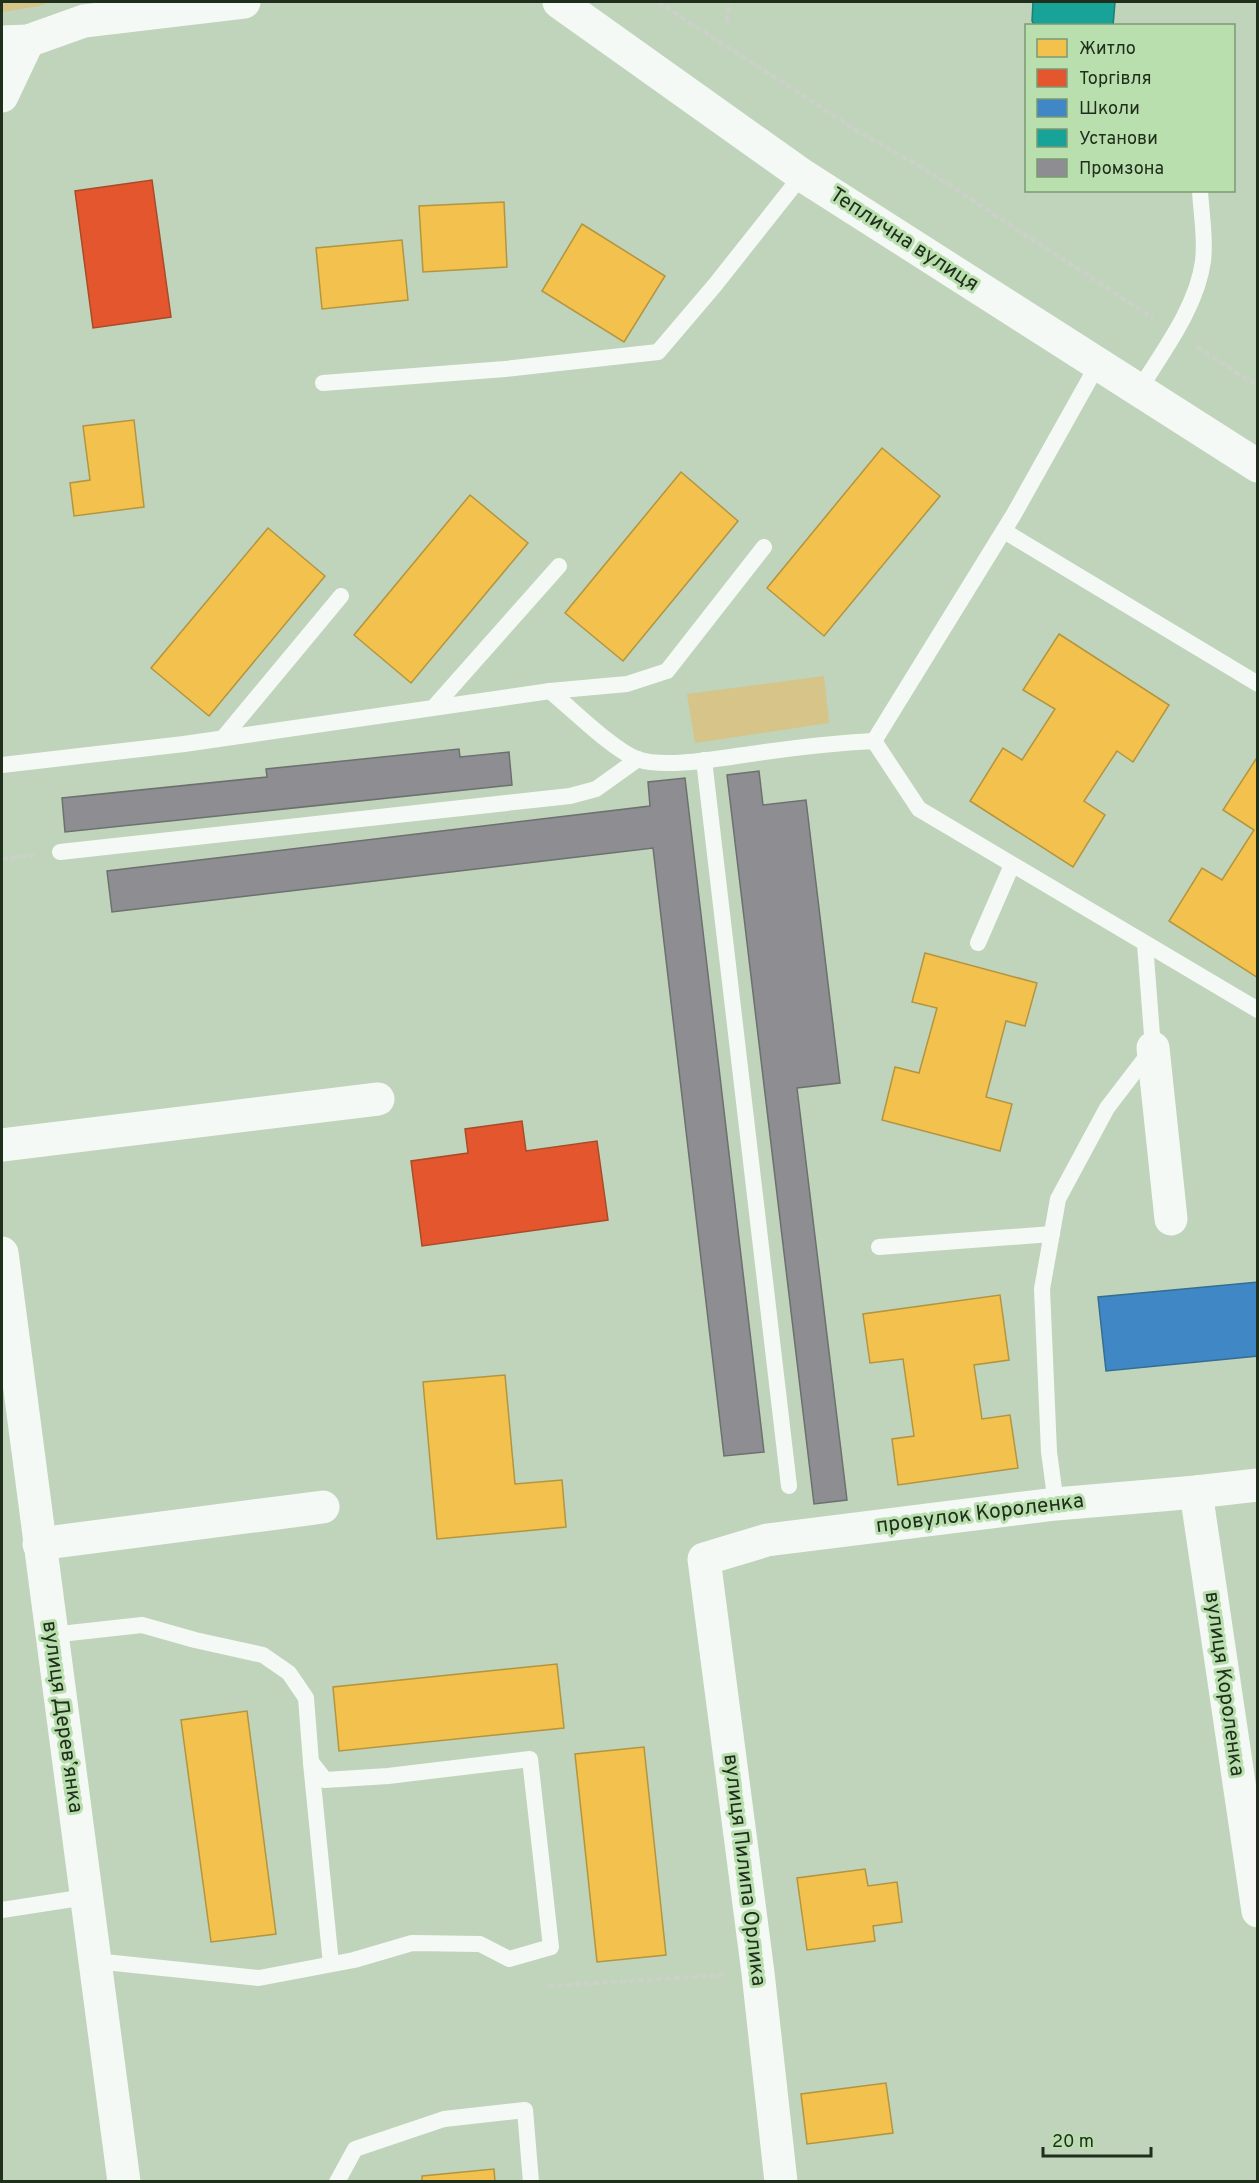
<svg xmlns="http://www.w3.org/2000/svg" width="1259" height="2183" viewBox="0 0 1259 2183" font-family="Overpass,sans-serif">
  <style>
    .green { fill: #d6c488 }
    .homes { fill: #f2c14e; stroke: #b3953f; stroke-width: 1.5 }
    .shops { fill: #e4572e; stroke: #a94b29; stroke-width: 1.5 }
    .schools { fill: #3f88c5; stroke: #366d92; stroke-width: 1.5 }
    .public { fill: #17a398; stroke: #1a8073; stroke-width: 1.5 }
    .industry { fill: #8d8d92; stroke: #6c716f; stroke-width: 1.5 }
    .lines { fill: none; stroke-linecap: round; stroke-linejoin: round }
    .path { stroke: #cbd1c9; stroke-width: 4; stroke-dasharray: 6 3; stroke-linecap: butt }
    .lane { stroke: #f5f9f5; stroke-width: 16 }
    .street { stroke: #f5f9f5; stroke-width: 33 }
    .secondary { stroke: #f5f9f5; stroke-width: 33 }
    .labels { text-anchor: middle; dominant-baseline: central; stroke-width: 6; stroke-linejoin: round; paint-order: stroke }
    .street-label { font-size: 21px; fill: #202f1c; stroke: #b9dfaf }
  </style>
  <rect width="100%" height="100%" fill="#bfd4ba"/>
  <g class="green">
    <polygon points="2,2 49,2 39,6 2,12"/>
    <polygon points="824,676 829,723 695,743 687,694"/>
  </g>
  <g class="homes">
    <polygon points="504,202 507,267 423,272 419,206"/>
    <polygon points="582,224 665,276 624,342 542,291"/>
    <polygon points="402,240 408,300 322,309 316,248"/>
    <polygon points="134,420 144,507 74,516 70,483 90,480 83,426"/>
    <polygon points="882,448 940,496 824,636 767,588"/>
    <polygon points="681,472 738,521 623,661 565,613"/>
    <polygon points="470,495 528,543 411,683 354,635"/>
    <polygon points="268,528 325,576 209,716 151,668"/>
    <polygon points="1059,634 1169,705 1133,762 1117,751 1084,801 1105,815 1073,867 970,801 1003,748 1022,760 1055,709 1023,690"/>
    <polygon points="1258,756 1258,978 1169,921 1202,868 1222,880 1254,830 1223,810"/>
    <polygon points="925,953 1037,983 1025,1026 1006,1021 986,1097 1012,1104 1000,1151 882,1120 895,1067 919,1073 937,1008 912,1002"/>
    <polygon points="1000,1295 1009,1360 974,1365 982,1419 1010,1415 1018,1468 898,1485 892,1439 914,1436 903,1359 870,1363 863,1314"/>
    <polygon points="505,1375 515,1484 562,1480 566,1527 437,1539 423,1382"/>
    <polygon points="557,1664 564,1728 339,1751 333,1687"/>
    <polygon points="247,1711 276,1934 211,1942 181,1720"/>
    <polygon points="644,1747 666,1955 597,1962 575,1754"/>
    <polygon points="865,1869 868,1886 897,1882 902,1922 873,1926 875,1941 807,1950 797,1878"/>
    <polygon points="886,2083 893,2133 807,2144 801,2094"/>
    <polygon points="494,2169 495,2182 422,2182 422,2176"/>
  </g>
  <g class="shops">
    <polygon points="152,180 171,317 93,328 75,191"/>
    <polygon points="522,1121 526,1151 597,1141 608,1220 422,1246 411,1161 468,1153 465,1129"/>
  </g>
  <polygon class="schools" points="1258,1282 1258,1356 1106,1371 1098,1297"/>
  <polygon class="public" points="1033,2 1115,2 1113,26 1035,26 1032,21"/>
  <g class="industry">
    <polygon points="459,749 460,757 509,752 512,785 65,832 62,798 267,777 266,769"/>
    <polygon points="759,771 763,805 806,800 840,1083 797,1088 847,1500 814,1504 727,775"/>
    <polygon points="685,778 764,1452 724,1456 653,848 112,912 107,871 650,806 648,782"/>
  </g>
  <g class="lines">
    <g class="path">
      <polyline points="658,2 861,133 926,170 1153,318"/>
      <polyline points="727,22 729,2"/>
      <polyline points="1197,347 1258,386"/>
      <polyline points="2,859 36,855"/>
      <polyline points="548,1986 724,1975"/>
    </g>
    <g class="lane">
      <polyline points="323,383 505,369 658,352 715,285 802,175"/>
      <path d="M1139 390C1163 351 1197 307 1203 261 1206 238 1201 213 1200 190"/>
      <polyline points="1004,531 1258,684"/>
      <polyline points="550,691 627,684 667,671 764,547"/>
      <polyline points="434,707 559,566"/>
      <polyline points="223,738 341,596"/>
      <polyline points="874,741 1014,514 1098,364"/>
      <polyline points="704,760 789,1486"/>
      <path d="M2 765 184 744 550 691C572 709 613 750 637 759 665 769 721 758 751 754 792 748 833 743 874 741L919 809 1258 1010"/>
      <polyline points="60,852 570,796 596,789 638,759"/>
      <polyline points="978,943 1012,865"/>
      <polyline points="879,1247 1052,1234"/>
      <polyline points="1056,1504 1049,1452 1042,1289 1058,1199 1107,1108 1153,1048 1145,944"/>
      <polyline points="51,1635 142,1625 195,1640 263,1655 289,1673 306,1698 311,1762 325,1780 388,1776 530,1759 551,1947 509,1959 480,1944 412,1943 354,1960 259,1978 95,1961"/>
      <polyline points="311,1763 331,1964"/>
      <polyline points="2,1910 86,1897"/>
      <polyline points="337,2182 355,2149 444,2119 525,2110 531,2182"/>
    </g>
    <g class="street">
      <polyline points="2,96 28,41"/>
      <polyline points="1153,1048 1171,1219"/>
      <polyline points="2,1145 378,1099"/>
      <polyline points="2,1253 124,2182"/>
      <polyline points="1196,1492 1258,1911"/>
      <polyline points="39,1544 323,1507"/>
      <polyline points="781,2182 758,1973 704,1559 767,1540 1056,1504 1196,1492 1258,1485"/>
    </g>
    <g class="secondary">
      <polyline points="559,2 802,175 1258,466"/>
      <polyline points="2,42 28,41 84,21 244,2"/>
    </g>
  </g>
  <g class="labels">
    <g class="street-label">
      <text transform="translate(904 240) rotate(33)">Теплична вулиця</text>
      <text transform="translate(980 1514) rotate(-7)">провулок Короленка</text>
      <text transform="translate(1224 1684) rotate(82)">вулиця Короленка</text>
      <text transform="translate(62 1717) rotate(82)">вулиця Деревʼянка</text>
      <text transform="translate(744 1870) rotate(83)">вулиця Пилипа Орлика</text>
    </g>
  </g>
  <rect width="1259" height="2183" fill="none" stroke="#202f1c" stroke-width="6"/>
  <rect x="1025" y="24" width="210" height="168" fill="#b9dfaf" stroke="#7c9974" stroke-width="1.5"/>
  <rect x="1037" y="39" width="30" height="18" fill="#f2c14e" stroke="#7c9974" stroke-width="1.5"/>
  <text x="1079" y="54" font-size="18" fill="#202f1c">Житло</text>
  <rect x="1037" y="69" width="30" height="18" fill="#e4572e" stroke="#7c9974" stroke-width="1.5"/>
  <text x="1079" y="84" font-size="18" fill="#202f1c">Торгівля</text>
  <rect x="1037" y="99" width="30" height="18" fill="#3f88c5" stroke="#7c9974" stroke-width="1.5"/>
  <text x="1079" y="114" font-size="18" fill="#202f1c">Школи</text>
  <rect x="1037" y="129" width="30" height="18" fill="#17a398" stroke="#7c9974" stroke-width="1.5"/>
  <text x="1079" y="144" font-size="18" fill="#202f1c">Установи</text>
  <rect x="1037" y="159" width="30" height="18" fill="#8d8d92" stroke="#7c9974" stroke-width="1.5"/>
  <text x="1079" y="174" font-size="18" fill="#202f1c">Промзона</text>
  <path d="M1043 2147v9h108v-9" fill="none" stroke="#202f1c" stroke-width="3"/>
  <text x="1052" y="2147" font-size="18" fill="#202f1c" stroke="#b9dfaf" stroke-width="4.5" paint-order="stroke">20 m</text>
</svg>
